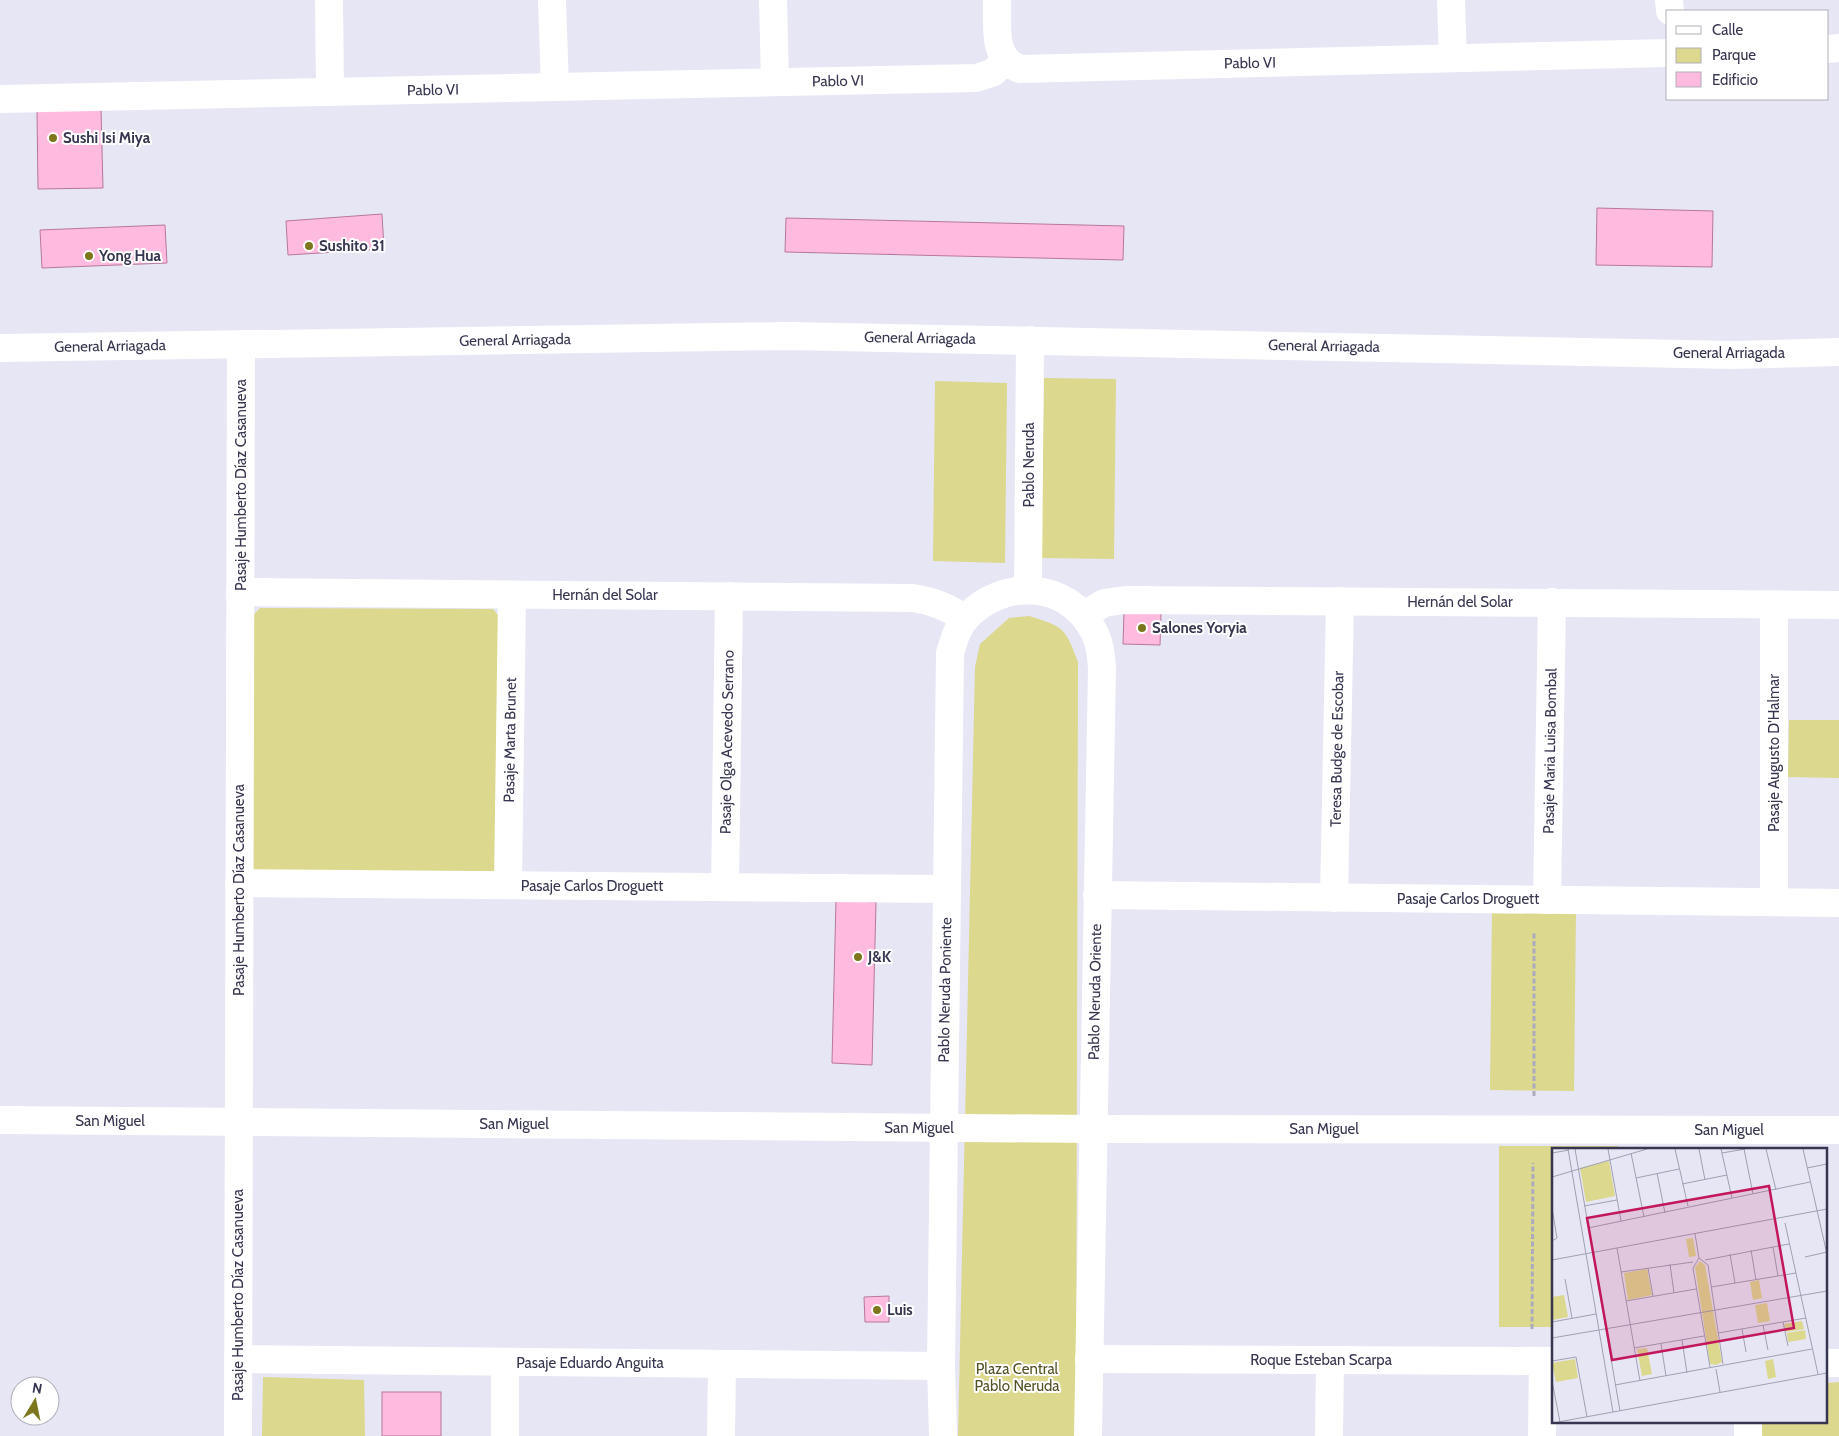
<svg xmlns="http://www.w3.org/2000/svg" width="1839" height="1436" viewBox="0 0 1839 1436" font-family="Cabin,sans-serif">
  <style>
    .green { fill: #dcd88d }
    .building { fill: #ffbadf; stroke: #b8789b }
    .lines { fill: none; stroke-linecap: round; stroke-linejoin: round }
    .path { stroke: #ababbd; stroke-width: 3; stroke-dasharray: 5 2.5; stroke-linecap: butt }
    .street { stroke: #fff; stroke-width: 28 }
    .secondary { stroke: #fff; stroke-width: 28 }
    .poi-dot { fill: #7c771c; stroke: #fff; stroke-width: 2 }
    .labels { text-anchor: middle; dominant-baseline: central; stroke-width: 4; stroke-linejoin: round; paint-order: stroke }
    .street-label { font-size: 15px; fill: #373651; stroke: #fff }
    .poi-label { font-size: 15px; font-weight: bold; fill: #373651; stroke: #fff; text-anchor: start }
    .park-label { font-size: 15px; fill: #555226; stroke: #fff }
    .inset-road { fill: none; stroke: #a0a0b3; stroke-width: 1 }
    .view { fill: #c2185b; fill-opacity: 0.15; stroke: #c2185b; stroke-width: 2.5 }
    .inset-edge { fill: none; stroke: #373651; stroke-width: 2.5 }
  </style>
  <rect width="100%" height="100%" fill="#e6e6f4"/>
  <g class="green">
    <polygon points="1044,378 1116,379 1114,559 1041,558"/>
    <polygon points="935,381 1007,383 1005,563 933,561"/>
    <polygon points="260,608 493,609 503,621 500,865 490,878 256,874 247,867 249,620"/>
    <path d="M1029 616C1065 627 1065 628 1078 662L1076 1436H958L975 667 980 644 1009 618Z"/>
    <polygon points="1789,720 1839,720 1839,778 1788,777"/>
    <polygon points="1492,909 1576,910 1574,1091 1490,1090"/>
    <polygon points="1499,1146 1618,1146 1618,1150 1553,1150 1553,1327 1499,1327"/>
    <polygon points="263,1377 364,1380 365,1436 262,1436"/>
    <polygon points="1839,1382 1839,1436 1752,1436 1752,1422 1825,1422 1825,1383"/>
  </g>
  <g class="building">
    <polygon points="101,109 103,188 38,189 37,111"/>
    <polygon points="1597,208 1713,211 1712,267 1596,265"/>
    <polygon points="382,214 384,249 288,255 286,221"/>
    <polygon points="786,218 1124,226 1123,260 785,252"/>
    <polygon points="165,225 167,263 42,268 40,230"/>
    <polygon points="1124,612 1161,613 1160,645 1123,644"/>
    <polygon points="836,900 876,902 872,1065 832,1063"/>
    <polygon points="889,1296 889,1322 865,1322 864,1297"/>
    <rect x="382" y="1392" width="59" height="44"/>
  </g>
  <g class="lines">
    <g class="path">
      <polyline points="1534,1096 1534,933"/>
      <polyline points="1532,1329 1533,1163"/>
    </g>
    <g class="street">
      <polyline points="329,0 330,92"/>
      <polyline points="552,0 555,87"/>
      <polyline points="773,0 775,82"/>
      <path d="M997 0C998 25 991 59 1020 69L1668 53"/>
      <polyline points="1451,0 1453,58"/>
      <polyline points="1669,0 1670,11"/>
      <polyline points="1828,49 1839,48"/>
      <polyline points="0,99 976,78 992,73 1006,61"/>
      <polyline points="1028,589 1030,340"/>
      <path d="M240 592 913 598C933 601 949 607 965 619"/>
      <polyline points="1084,615 1104,603 1125,600 1839,605"/>
      <polyline points="239,883 946,889"/>
      <polyline points="508,885 512,595"/>
      <polyline points="725,887 729,596"/>
      <polyline points="1097,895 1839,903"/>
      <polyline points="1334,898 1340,601"/>
      <polyline points="1547,900 1552,602"/>
      <polyline points="1774,902 1774,605"/>
      <polyline points="0,1120 1093,1129 1839,1130"/>
      <polyline points="238,1359 941,1366"/>
      <polyline points="1089,1359 1553,1361"/>
      <polyline points="1825,1363 1839,1363"/>
      <polyline points="1748,1422 1748,1436"/>
      <polyline points="238,1436 241,344"/>
      <polyline points="505,1436 505,1362"/>
      <polyline points="721,1436 722,1364"/>
      <path d="M943 1436 941 1366 950 653C954 640 957 628 966 618 1002 578 1068 581 1093 630 1100 642 1101 655 1102 668L1088 1436"/>
      <polyline points="1329,1436 1330,1360"/>
      <polyline points="1542,1436 1543,1361"/>
    </g>
    <polyline class="secondary" points="0,348 788,336 1733,355 1839,352"/>
  </g>
  <g class="poi-dot">
    <circle cx="53" cy="138" r="5"/>
    <circle cx="309" cy="246" r="5"/>
    <circle cx="89" cy="256" r="5"/>
    <circle cx="1142" cy="628" r="5"/>
    <circle cx="858" cy="957" r="5"/>
    <circle cx="877" cy="1310" r="5"/>
  </g>
  <g class="labels">
    <g class="street-label">
      <text transform="translate(1250 63) rotate(-1)">Pablo VI</text>
      <text transform="translate(838 81) rotate(-1)">Pablo VI</text>
      <text transform="translate(433 90) rotate(-1)">Pablo VI</text>
      <text transform="translate(920 338) rotate(1)">General Arriagada</text>
      <text transform="translate(515 340) rotate(-1)">General Arriagada</text>
      <text transform="translate(110 346) rotate(-1)">General Arriagada</text>
      <text transform="translate(1324 346) rotate(1)">General Arriagada</text>
      <text x="1729" y="353">General Arriagada</text>
      <text transform="translate(1029 465) rotate(-90)">Pablo Neruda</text>
      <text transform="translate(241 485) rotate(-90)">Pasaje Humberto Díaz Casanueva</text>
      <text x="605" y="595">Hernán del Solar</text>
      <text x="1460" y="602">Hernán del Solar</text>
      <text transform="translate(510 740) rotate(-89)">Pasaje Marta Brunet</text>
      <text transform="translate(727 742) rotate(-89)">Pasaje Olga Acevedo Serrano</text>
      <text transform="translate(1337 749) rotate(-89)">Teresa Budge de Escobar</text>
      <text transform="translate(1550 751) rotate(-89)">Pasaje Maria Luisa Bombal</text>
      <text transform="translate(1774 753) rotate(-90)">Pasaje Augusto D'Halmar</text>
      <text x="592" y="886">Pasaje Carlos Droguett</text>
      <text transform="translate(239 890) rotate(-90)">Pasaje Humberto Díaz Casanueva</text>
      <text x="1468" y="899">Pasaje Carlos Droguett</text>
      <text transform="translate(945 990) rotate(-89)">Pablo Neruda Poniente</text>
      <text transform="translate(1095 992) rotate(-89)">Pablo Neruda Oriente</text>
      <text x="110" y="1121">San Miguel</text>
      <text x="514" y="1124">San Miguel</text>
      <text x="919" y="1128">San Miguel</text>
      <text x="1324" y="1129">San Miguel</text>
      <text x="1729" y="1130">San Miguel</text>
      <text transform="translate(238 1295) rotate(-90)">Pasaje Humberto Díaz Casanueva</text>
      <text x="1321" y="1360">Roque Esteban Scarpa</text>
      <text x="590" y="1363">Pasaje Eduardo Anguita</text>
    </g>
    <g class="poi-label">
      <text x="63" y="138">Sushi Isi Miya</text>
      <text x="319" y="246">Sushito 31</text>
      <text x="99" y="256">Yong Hua</text>
      <text x="1152" y="628">Salones Yoryia</text>
      <text x="868" y="957">J&amp;K</text>
      <text x="887" y="1310">Luis</text>
    </g>
    <g class="park-label">
      <text x="1017" y="1369">Plaza Central<tspan x="1017" dy="17">Pablo Neruda</tspan></text>
    </g>
  </g>
  <g transform="translate(1552 1148)">
    <rect width="275" height="275" fill="#e6e6f4"/>
    <path d="M57 13 63 48 34 54 28 20ZM141 90 144 108 137 109 134 91ZM148 113 153 117 170 214 164 217 158 216 143 119ZM95 121 100 147 76 152 72 125ZM207 132 210 150 201 152 198 134ZM12 147 16 169 0 172V149ZM215 155 218 173 206 175 203 157ZM250 173 252 181 234 184 232 176ZM253 182 254 191 236 194 235 185ZM95 200 100 226 90 228 85 201ZM23 211 26 230 4 234 0 215ZM221 211 224 229 216 231 213 213Z" fill="#dcd88d"/>
    <path class="inset-road" d="M16 1 61 264M23 1 68 263M56 1 69 73M123 1 136 58M147 1 153 32M169 1 180 50M192 1 201 46M214 1 224 42M251 1 275 106M0 5 17 2M79 5 92 69M170 5 193 1M255 20 275 16M105 25 113 65M0 29 95 1M84 30 127 21M130 36 175 27M32 58 65 52M0 60 5 90 0 93M233 75 266 226M36 80 258 34M143 86 147 110M221 99 226 128M65 100 88 233M199 102 204 132M178 106 183 135M253 109 275 104M147 110 141 120 158 219M147 110 156 117 171 216M0 112 275 61M153 112 237 96M118 116 122 145M96 120 101 148M69 124 141 114M13 131 20 170M159 139 244 125M74 153 144 141M0 174 44 166M231 174 236 198M211 177 216 202M190 181 194 204M166 185 254 170M0 190 275 143M130 192 135 225M109 196 114 228M82 200 152 188M0 213 24 209 35 269M164 221 168 244M0 233 8 274M63 237 260 201M6 274 275 225"/>
    <path class="view" d="M217 38 242 180 60 212 35 70Z"/>
    <rect width="275" height="275" class="inset-edge"/>
  </g>
  <rect x="1666" y="10" width="162" height="90" fill="#ffffff" stroke="#afafb9"/>
  <rect x="1676" y="26" width="25" height="8" fill="#ffffff" stroke="#afafb9"/>
  <text x="1712" y="35" font-size="15" fill="#373651">Calle</text>
  <rect x="1676" y="48" width="25" height="15" fill="#dcd88d" stroke="#afafb9"/>
  <text x="1712" y="60" font-size="15" fill="#373651">Parque</text>
  <rect x="1676" y="72" width="25" height="15" fill="#ffbadf" stroke="#afafb9"/>
  <text x="1712" y="85" font-size="15" fill="#373651">Edificio</text>
  <g transform="translate(35 1401) rotate(10)"><circle r="24" fill="#ffffff" stroke="#afafb9"/>
  <path d="M0-4L9 19L0 12L-9 19Z" fill="#7c771c"/>
  <text y="-8" font-size="14" font-weight="bold" text-anchor="middle" fill="#373651">N</text>
  </g>
</svg>
